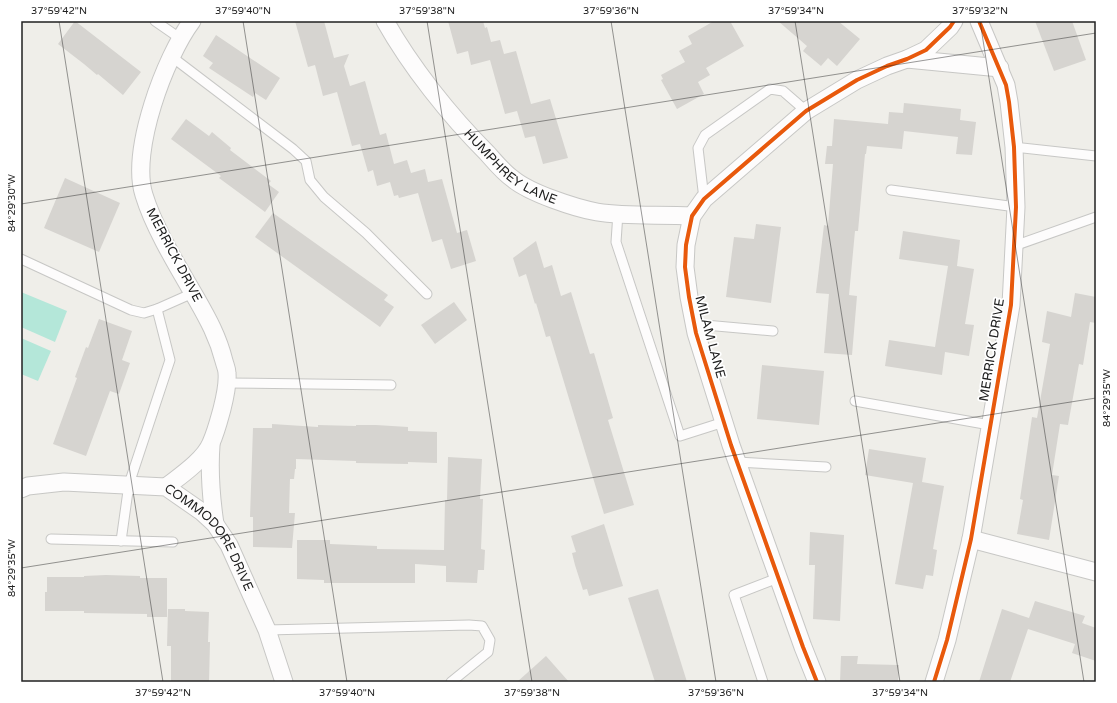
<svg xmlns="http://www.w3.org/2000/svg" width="1117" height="703" viewBox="0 0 1117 703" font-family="'Varela Round',sans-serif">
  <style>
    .pitch { fill: #b4e7d9 }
    .building { fill: #d6d4d0 }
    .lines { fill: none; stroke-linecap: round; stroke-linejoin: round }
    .lane-casing { stroke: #c7c7c5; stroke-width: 11 }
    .street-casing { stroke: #c7c7c5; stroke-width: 19 }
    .lane { stroke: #fdfcfc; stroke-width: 9 }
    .street { stroke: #fdfcfc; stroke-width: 17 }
    .cycleway-casing { stroke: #fff; stroke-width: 6 }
    .cycleway { stroke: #e8590c; stroke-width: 4 }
    .ticks { fill: none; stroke: #202020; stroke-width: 1; stroke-opacity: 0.45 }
    .labels { text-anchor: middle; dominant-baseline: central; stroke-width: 3.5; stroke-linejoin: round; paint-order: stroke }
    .street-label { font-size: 13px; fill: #202020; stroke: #fff }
    .neatline { fill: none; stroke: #202020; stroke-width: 1.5 }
    .ticks-label { font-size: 10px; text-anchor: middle; fill: #202020 }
  </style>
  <rect width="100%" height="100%" fill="#efeee9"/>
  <g class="pitch">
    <polygon points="21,292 67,311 55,342 21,327"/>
    <polygon points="21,338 51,351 38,381 21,374"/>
  </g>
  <g class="building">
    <polygon points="75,21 141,72 123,95 98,74 97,75 84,64 58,44"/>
    <polygon points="295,21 324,21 334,58 349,54 344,66 350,86 365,81 380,135 386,133 394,164 407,160 411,173 425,169 428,182 442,179 457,233 467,230 476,261 451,269 442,239 432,242 418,193 399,198 398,195 394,196 390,182 377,186 373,170 368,172 360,144 352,146 337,92 323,96 315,65 308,67"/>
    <polygon points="448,21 483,21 485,28 487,27 491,42 500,40 504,54 516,51 531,104 550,99 568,158 543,164 535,136 525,138 517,111 505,114 490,60 471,65 468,51 457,54"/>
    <polygon points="714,21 730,21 744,46 706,68 710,75 698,82 704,94 677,109 661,80 663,79 661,75 685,62 679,51 692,44 688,36"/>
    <polygon points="778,21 838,21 860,39 837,66 828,58 821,66 803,51 807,46"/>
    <polygon points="1035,21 1072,21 1086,60 1054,71"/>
    <polygon points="216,35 280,78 266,100 255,93 253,97 209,68 213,63 203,56"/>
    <polygon points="904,103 961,109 960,120 976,122 972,155 956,154 958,137 904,131 902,149 867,146 866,154 865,154 858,231 855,231 849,295 857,296 852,355 824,353 829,294 816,293 824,225 828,226 833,164 825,164 827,146 832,146 834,119 888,124 889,112 903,113"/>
    <polygon points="186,119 209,136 212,132 231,148 230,150 271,181 268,184 279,192 265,212 219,178 221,176 171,139"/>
    <polygon points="65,178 120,203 99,252 44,228"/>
    <polygon points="273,213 388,295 384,300 394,307 380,327 255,237"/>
    <polygon points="756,224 781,227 771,303 726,297 734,237 754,239"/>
    <polygon points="903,231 960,240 957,266 974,269 965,324 974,325 969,356 945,352 942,375 885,366 889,340 935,347 948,266 899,259"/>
    <polygon points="536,241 544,268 552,265 561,296 571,292 590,354 594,353 613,418 608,420 634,505 604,514 550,336 546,337 536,303 535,304 526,274 519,277 513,258"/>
    <polygon points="1075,293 1096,297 1096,323 1090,322 1083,365 1079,364 1068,425 1060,424 1052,475 1059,476 1049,540 1017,534 1023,500 1020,499 1032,417 1037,418 1050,344 1042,342 1047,311 1071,317"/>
    <polygon points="454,302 467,320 435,344 421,325"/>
    <polygon points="99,319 132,331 122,360 130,363 119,394 110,391 86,456 53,444 77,378 75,377 86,347 88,348"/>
    <polygon points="762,365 824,371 819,425 757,419"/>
    <polygon points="272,424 318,427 318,425 356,426 356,425 376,425 408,427 408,431 437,432 437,463 408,462 408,464 356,463 356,461 296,459 296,469 295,469 294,479 290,479 289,513 295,513 292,548 253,547 253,517 250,517 253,428 272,428"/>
    <polygon points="869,449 926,458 922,482 944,486 933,549 937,550 933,576 926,575 923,589 895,584 913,483 865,475"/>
    <polygon points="448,457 482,459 480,499 483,499 481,549 485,550 484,570 478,570 477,583 446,582 446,566 415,564 415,583 324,583 324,580 297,579 297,540 330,540 330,544 377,546 377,549 444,550 445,500 447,500"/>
    <polygon points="604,524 623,586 589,596 587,589 583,590 575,565 572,553 576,552 571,536"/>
    <polygon points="810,532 844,535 840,621 813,619 815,565 809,565"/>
    <polygon points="106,575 140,576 140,578 167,578 167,617 147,617 147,614 84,613 84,611 45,611 45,592 47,592 47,577 84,577 84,576"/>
    <polygon points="658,589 687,682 655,682 628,598"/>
    <polygon points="1035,601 1085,616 1082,623 1096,628 1096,661 1072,653 1075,644 1028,629 1010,682 979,682 1002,609 1029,618"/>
    <polygon points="168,609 185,609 185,611 209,612 208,642 210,642 209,682 171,682 171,646 167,646"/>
    <polygon points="546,656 569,682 517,682"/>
    <polygon points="841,656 858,656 857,664 899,665 898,682 840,682"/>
  </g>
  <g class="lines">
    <defs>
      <g id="lane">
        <polyline points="155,21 181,39"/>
        <polyline points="172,57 293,149 306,161 310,180 324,197 366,233 427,294"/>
        <polyline points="1014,147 1096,156"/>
        <polyline points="891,190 1016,207"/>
        <polyline points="704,199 698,148 705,135 770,89 783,91 806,111"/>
        <polyline points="618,213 616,242 680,436 724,422"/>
        <polyline points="1014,246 1096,217"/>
        <polyline points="21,259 131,310 144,313 157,309 193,293"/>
        <polyline points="694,324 773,331"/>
        <polyline points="226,383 391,385"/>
        <polyline points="855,401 990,425"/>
        <polyline points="737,462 826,467"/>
        <polyline points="51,539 173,542"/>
        <polyline points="121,541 129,484 170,360 157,309"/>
        <polyline points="267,630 469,625 482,626 490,640 488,652 451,682"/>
        <polyline points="763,682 734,595 778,578"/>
      </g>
      <g id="street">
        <path id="s1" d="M385 21C411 67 449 115 487 153 495 162 503 172 513 179 530 193 575 208 597 212 628 217 660 214 692 216"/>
        <polyline points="907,59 1000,68"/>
        <path d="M211 445C209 472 211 497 215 524"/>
        <path d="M166 487C180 476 204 460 211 443 216 432 219 420 222 409 225 397 228 384 227 373 227 369 225 365 224 361 218 337 208 319 196 298 178 267 154 228 144 195 130 151 165 57 192 21"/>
        <path id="s2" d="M21 489 28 486 64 482 166 487 202 512 215 524 229 545 267 630 284 682"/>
        <polyline points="971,539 1096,572"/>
        <polyline points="817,682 803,647 731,445 696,333 689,297 685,267 686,245 692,216 704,199 806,111 857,80 887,66 907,59 926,50 950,27 954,21"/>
        <polyline points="934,682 947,640 971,539 1011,305 1016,207 1014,147 1009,102 1006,85 979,21"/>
      </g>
    </defs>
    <use href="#lane" class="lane-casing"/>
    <use href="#street" class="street-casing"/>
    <use href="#lane" class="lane"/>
    <use href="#street" class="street"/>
    <defs>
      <g id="cycleway">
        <polyline points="817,682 803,647 731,445 696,333 689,297 685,267 686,245 692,216 704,199 806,111 857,80 887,66 907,59 926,50 950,27 954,21"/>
        <polyline points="934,682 947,640 971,539 1011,305 1016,207 1014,147 1009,102 1006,85 979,21"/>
      </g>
    </defs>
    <use href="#cycleway" class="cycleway-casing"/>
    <use href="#cycleway" class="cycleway"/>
  </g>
  <path class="ticks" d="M59 21 163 682M243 21 347 682M427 21 532 682M611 21 716 682M795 21 900 682M980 21 1084 682M21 204 1096 33M21 568 1096 398"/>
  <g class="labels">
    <g class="street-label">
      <text stroke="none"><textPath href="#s1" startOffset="195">HUMPHREY LANE</textPath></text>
      <text transform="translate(174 255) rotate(62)">MERRICK DRIVE</text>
      <text transform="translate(710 337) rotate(75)">MILAM LANE</text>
      <text transform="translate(992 350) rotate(-81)">MERRICK DRIVE</text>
      <text stroke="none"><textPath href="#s2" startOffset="214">COMMODORE DRIVE</textPath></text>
    </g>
  </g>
  <rect width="1117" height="703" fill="none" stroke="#ffffff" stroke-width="44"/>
  <rect x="22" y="22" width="1073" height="659" class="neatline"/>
  <g class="ticks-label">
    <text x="59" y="14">37°59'42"N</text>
    <text x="243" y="14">37°59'40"N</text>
    <text x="427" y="14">37°59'38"N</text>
    <text x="611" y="14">37°59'36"N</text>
    <text x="796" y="14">37°59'34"N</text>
    <text x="980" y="14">37°59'32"N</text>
    <text transform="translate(11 203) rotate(-90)" y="4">84°29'30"W</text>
    <text transform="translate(1106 398) rotate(-90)" y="4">84°29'35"W</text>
    <text transform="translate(11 568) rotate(-90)" y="4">84°29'35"W</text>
    <text x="163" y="696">37°59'42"N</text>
    <text x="347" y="696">37°59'40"N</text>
    <text x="532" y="696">37°59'38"N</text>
    <text x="716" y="696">37°59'36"N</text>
    <text x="900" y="696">37°59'34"N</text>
  </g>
</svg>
